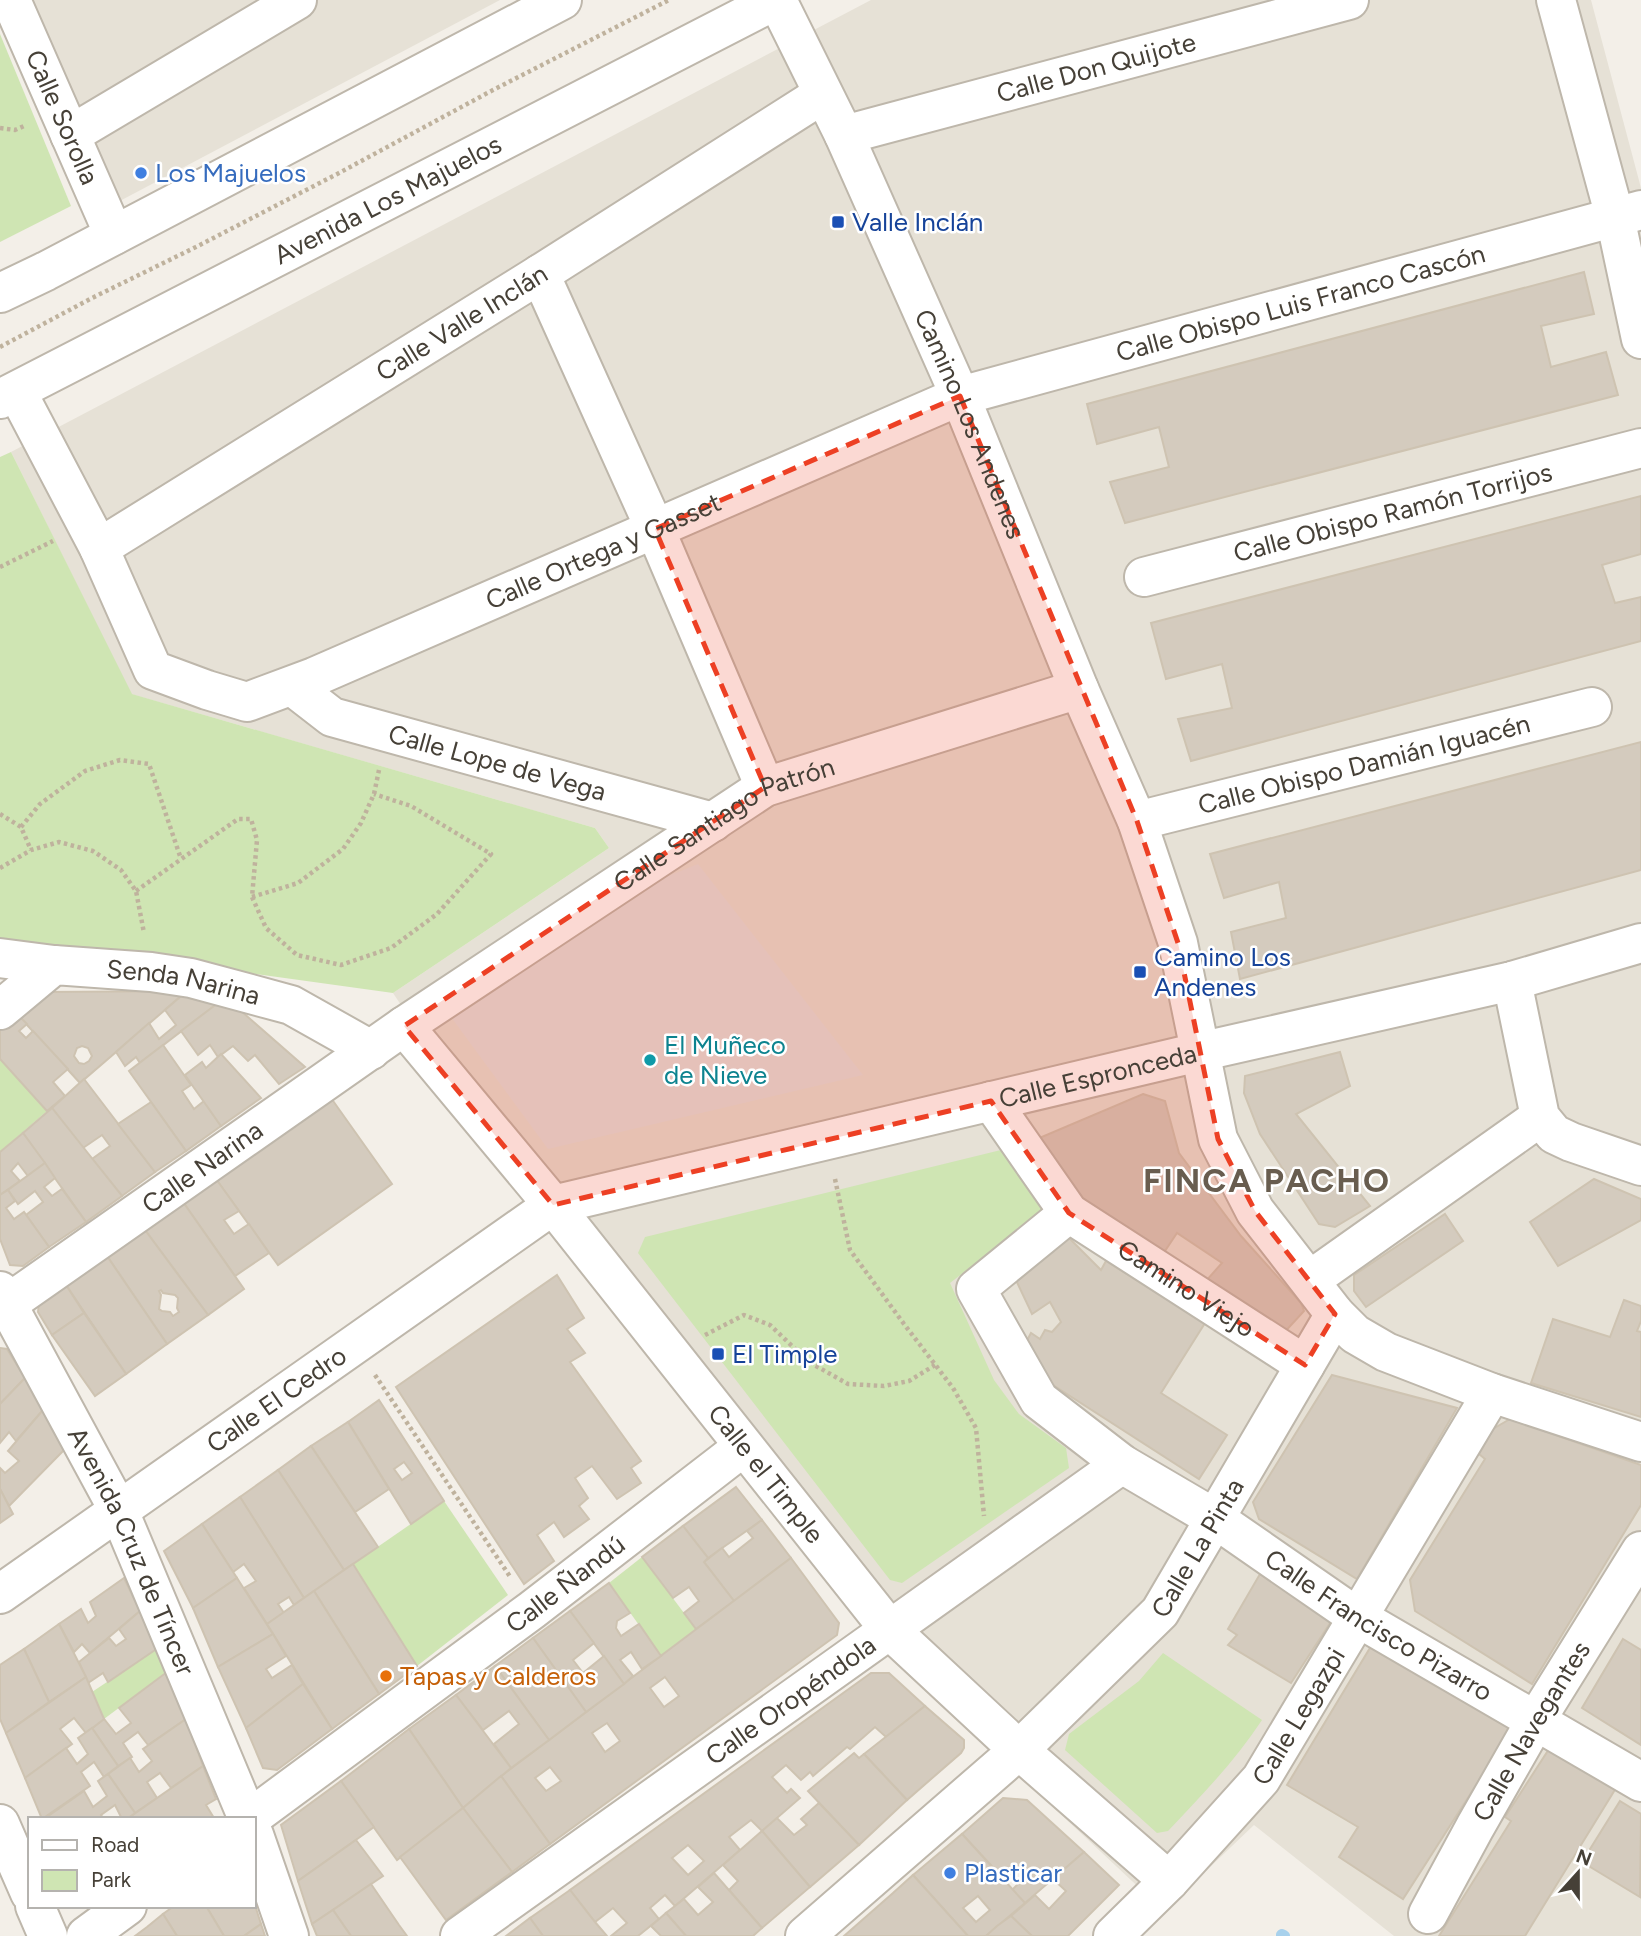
<svg xmlns="http://www.w3.org/2000/svg" width="1641" height="1936" viewBox="0 0 1641 1936" font-family="Figtree,sans-serif">
  <style>
    .residential { fill: #e6e1d6 }
    .green { fill: #cfe5b3 }
    .parking { fill: #e4e2df }
    .lines { fill: none; stroke-linecap: round; stroke-linejoin: round }
    .stream { stroke: #a8d1ec; stroke-width: 12 }
    .building { fill: #d4cbbe; stroke: #cec3b1; stroke-width: 2; fill-rule: evenodd }
    .minor-casing { stroke: #beb7ab; stroke-width: 42 }
    .path { stroke: #bfb29d; stroke-width: 4.5; stroke-dasharray: 3.5 3.5; stroke-linecap: butt }
    .minor { stroke: #fff; stroke-width: 38 }
    .marked { fill: #ed4024; fill-opacity: 0.2; stroke: #ed4024; stroke-width: 5; stroke-dasharray: 14 9; stroke-linejoin: round }
    .shop-dot { fill: #3f7fe0; stroke: #fff; stroke-width: 2.5 }
    .transit-dot { fill: #1a4fb4; stroke: #fff; stroke-width: 2.5 }
    .culture-dot { fill: #0f9aa8; stroke: #fff; stroke-width: 2.5 }
    .food-dot { fill: #e8710a; stroke: #fff; stroke-width: 2.5 }
    .labels { text-anchor: middle; dominant-baseline: central; stroke-width: 5; stroke-linejoin: round; paint-order: stroke }
    .street-label { font-size: 26px; fill: #464037; stroke: #fff }
    .shop-label { font-size: 26px; fill: #366cbe; stroke: #fff; text-anchor: start }
    .transit-label { font-size: 26px; fill: #164399; stroke: #fff; text-anchor: start }
    .culture-label { font-size: 26px; fill: #0d838f; stroke: #fff; text-anchor: start }
    .food-label { font-size: 26px; fill: #c56008; stroke: #fff; text-anchor: start }
    .district-label { font-size: 33px; font-weight: bold; letter-spacing: 2px; fill: #685d4f; stroke: #fff }
  </style>
  <rect width="100%" height="100%" fill="#f3efe8"/>
  <g class="residential">
    <polygon points="27,0 500,0 116,203"/>
    <polygon points="871,0 1591,0 1641,188 1641,1936 1394,1936 1254,1825 1164,1911 895,1659 565,1251 393,993 609,848 595,828 131,694 11,452"/>
  </g>
  <g class="green">
    <polygon points="0,34 71,206 0,242"/>
    <polygon points="11,452 132,694 595,828 609,848 393,993 149,959 0,940 0,457"/>
    <polygon points="0,1059 47,1111 0,1152"/>
    <polygon points="1005,1149 1047,1208 950,1283 994,1380 1019,1414 1066,1448 1069,1468 902,1583 890,1580 638,1253 645,1237"/>
    <polygon points="444,1501 508,1595 417,1666 353,1564"/>
    <polygon points="642,1557 696,1629 661,1656 609,1583"/>
    <polygon points="158,1648 167,1672 104,1719 92,1692"/>
    <path d="M1163 1653 1262 1720C1235 1761 1202 1795 1168 1831L1157 1833 1065 1750 1069 1734 1139 1681Z"/>
  </g>
  <polygon class="parking" points="698,864 863,1075 548,1149 451,1017 633,890"/>
  <g class="lines">
    <polyline class="stream" points="1282,1935 1284,1936"/>
  </g>
  <g class="building">
    <polygon points="1584,272 1594,314 1541,326 1551,367 1606,352 1618,395 1125,523 1110,482 1169,467 1159,427 1097,444 1087,404"/>
    <polygon points="1641,496 1641,554 1602,565 1615,603 1641,597 1641,641 1191,761 1178,719 1232,708 1222,664 1166,679 1151,623"/>
    <polygon points="1641,742 1641,870 1240,979 1231,932 1286,918 1279,882 1224,898 1210,854"/>
    <path d="M187 991 80 1083 17 1014 42 992ZM82 1046 88 1048 92 1056 89 1061 84 1064 79 1063 74 1056 77 1048Z"/>
    <polygon points="187,991 218,1003 140,1063 136,1057 125,1066 116,1052 149,1023 159,1039 176,1025 165,1010"/>
    <polygon points="218,1003 241,1011 305,1067 279,1084 255,1055 248,1061 233,1046 218,1057 210,1045 198,1055 181,1031"/>
    <polygon points="17,1014 27,1024 19,1031 26,1038 33,1031 68,1069 53,1082 65,1096 47,1111 0,1059 0,1029"/>
    <polygon points="163,1045 191,1085 182,1091 194,1109 204,1101 221,1126 186,1151 129,1071"/>
    <polygon points="1340,1052 1350,1086 1296,1114 1370,1206 1335,1227 1319,1224 1260,1134 1244,1093 1245,1076"/>
    <polygon points="221,1054 261,1098 221,1126 185,1075 202,1062 206,1068"/>
    <polygon points="84,1079 155,1172 122,1196 92,1159 110,1146 102,1135 83,1148 52,1108"/>
    <polygon points="1143,1094 1165,1101 1179,1153 1241,1236 1301,1303 1304,1311 1282,1335 1205,1282 1222,1263 1177,1233 1161,1257 1070,1203 1030,1142"/>
    <polygon points="331,1098 392,1184 278,1265 216,1179"/>
    <polygon points="151,1102 186,1151 155,1172 118,1124"/>
    <polygon points="52,1108 122,1196 86,1222 23,1133"/>
    <polygon points="23,1133 45,1163 28,1176 18,1163 11,1171 20,1181 0,1195 0,1152"/>
    <polygon points="45,1163 55,1178 44,1187 52,1196 62,1189 86,1222 49,1247 26,1215 43,1202 35,1191 18,1204 8,1190"/>
    <polygon points="216,1179 239,1211 224,1220 234,1234 249,1224 269,1253 235,1276 183,1202"/>
    <polygon points="1594,1179 1641,1199 1641,1220 1558,1266 1530,1222"/>
    <polygon points="8,1190 15,1201 6,1208 14,1219 24,1212 49,1247 23,1266 10,1265 0,1239 0,1195"/>
    <polygon points="183,1202 244,1289 208,1315 145,1230"/>
    <polygon points="1445,1214 1463,1241 1366,1307 1354,1291 1354,1275"/>
    <path d="M145 1230 208 1315 167 1344 107 1256ZM161 1290 163 1293 175 1295 178 1298 177 1308 179 1312 173 1316 170 1312 162 1311 159 1309 161 1295 159 1291Z"/>
    <polygon points="1067,1236 1101,1270 1106,1261 1205,1323 1161,1393 1227,1435 1199,1479 1039,1376 1024,1346 1031,1333 1040,1339 1045,1330 1052,1332 1061,1322 1050,1302 1032,1314 1015,1278"/>
    <polygon points="107,1256 167,1344 126,1374 66,1285"/>
    <polygon points="557,1275 584,1318 567,1329 585,1353 570,1362 641,1461 631,1468 641,1483 617,1499 592,1466 575,1478 588,1498 579,1506 589,1519 564,1537 554,1522 537,1535 554,1561 524,1584 396,1387"/>
    <polygon points="66,1285 84,1313 52,1335 38,1312 39,1303"/>
    <polygon points="1624,1300 1641,1306 1641,1321 1637,1331 1641,1332 1641,1417 1531,1383 1553,1319 1610,1337"/>
    <polygon points="84,1313 126,1374 95,1396 52,1335"/>
    <polygon points="0,1348 7,1349 25,1378 0,1404"/>
    <polygon points="1332,1375 1457,1408 1357,1579 1259,1519 1253,1502"/>
    <polygon points="25,1378 43,1410 16,1441 9,1432 0,1443 0,1404"/>
    <path d="M379 1400 444 1501 411 1524 348 1422ZM404 1462 412 1473 402 1480 394 1469Z"/>
    <polygon points="43,1410 64,1450 9,1506 0,1489 0,1468 5,1473 19,1461 8,1451"/>
    <polygon points="1510,1419 1641,1465 1641,1505 1532,1684 1415,1611 1410,1580 1485,1459 1479,1454 1493,1429"/>
    <polygon points="348,1422 389,1489 355,1512 311,1446"/>
    <polygon points="311,1446 378,1547 344,1570 278,1470"/>
    <polygon points="278,1470 344,1570 304,1598 240,1497"/>
    <polygon points="736,1487 762,1520 708,1558 683,1526"/>
    <polygon points="0,1489 13,1514 0,1523"/>
    <polygon points="240,1497 304,1598 294,1605 289,1597 278,1604 284,1613 267,1624 244,1588 256,1581 244,1564 233,1572 202,1524"/>
    <polygon points="762,1520 791,1558 734,1601 704,1562 722,1548 729,1557 753,1538 747,1531"/>
    <polygon points="202,1524 237,1578 193,1608 164,1551"/>
    <polygon points="683,1526 708,1558 704,1562 734,1601 696,1629 684,1613 699,1601 689,1587 673,1598 642,1557"/>
    <path d="M791 1558 839 1623 837 1635 550 1844 501 1776ZM665 1677 679 1696 664 1707 650 1688ZM607 1723 620 1741 605 1752 592 1733ZM550 1767 561 1781 546 1791 535 1778Z"/>
    <polygon points="353,1564 417,1666 379,1694 314,1591"/>
    <polygon points="1260,1574 1334,1617 1291,1683 1228,1645 1237,1635 1228,1629"/>
    <polygon points="124,1578 140,1611 90,1653 82,1644 74,1652 59,1624 81,1609 88,1623 96,1616 90,1602"/>
    <polygon points="237,1578 273,1634 218,1667 193,1608"/>
    <polygon points="609,1583 630,1613 617,1621 616,1628 621,1636 639,1624 661,1656 642,1669 631,1652 620,1660 633,1676 624,1684 570,1611"/>
    <polygon points="314,1591 379,1694 332,1729 267,1624"/>
    <polygon points="140,1611 158,1648 108,1682 103,1673 88,1683 79,1662 109,1638 116,1646 126,1639 119,1629"/>
    <polygon points="570,1611 594,1643 573,1660 583,1673 604,1656 624,1684 586,1712 533,1638"/>
    <polygon points="59,1624 86,1677 49,1702 24,1649"/>
    <polygon points="273,1634 286,1656 266,1669 272,1678 292,1665 303,1684 246,1728 218,1667"/>
    <polygon points="533,1638 586,1712 549,1740 495,1666"/>
    <polygon points="1623,1639 1641,1650 1641,1745 1582,1708"/>
    <polygon points="1390,1644 1516,1723 1403,1899 1339,1857 1358,1827 1287,1785 1370,1648"/>
    <polygon points="24,1649 49,1702 6,1733 0,1719 0,1665"/>
    <polygon points="495,1666 549,1740 511,1768 494,1744 519,1724 509,1711 483,1730 456,1695"/>
    <polygon points="167,1672 186,1719 148,1745 138,1732 123,1743 132,1757 118,1766 92,1728 104,1719 116,1734 131,1723 119,1708"/>
    <path d="M871 1673H889L925 1706 886 1737 875 1727 850 1749 847 1747 813 1776 810 1772 801 1780 786 1765 772 1777 787 1793 791 1789 800 1798 762 1831 751 1820 729 1837 740 1850 675 1906 665 1895 650 1908 659 1919 638 1936H611L627 1923 613 1908 595 1922 570 1890ZM688 1845 704 1861 688 1875 672 1858Z"/>
    <polygon points="86,1677 104,1719 86,1733 74,1718 60,1729 72,1744 25,1778 6,1733"/>
    <polygon points="303,1684 332,1729 277,1770 263,1768 246,1728"/>
    <polygon points="456,1695 511,1768 463,1808 409,1729"/>
    <polygon points="925,1706 964,1740 964,1748 961,1753 907,1800 864,1754"/>
    <polygon points="186,1719 203,1766 171,1788 160,1773 147,1782 157,1798 135,1813 108,1774 130,1758 139,1772 152,1761 143,1749"/>
    <polygon points="92,1728 118,1766 104,1777 94,1762 81,1772 90,1786 42,1819 25,1778 66,1748 77,1764 88,1754 78,1738"/>
    <polygon points="409,1729 463,1808 397,1860 341,1781"/>
    <polygon points="1551,1746 1616,1788 1525,1936 1439,1936 1511,1821 1505,1817"/>
    <polygon points="854,1753 859,1758 864,1754 907,1800 859,1845 808,1791"/>
    <polygon points="203,1766 216,1799 206,1805 214,1818 127,1819"/>
    <polygon points="108,1774 135,1813 127,1819 122,1819 115,1805 101,1815 104,1819 44,1819 84,1791 93,1807 107,1796 98,1781"/>
    <polygon points="501,1776 550,1844 512,1872 463,1808"/>
    <polygon points="341,1781 374,1827 298,1881 281,1825"/>
    <polygon points="1003,1798 1027,1800 1084,1852 1025,1903 1012,1890 1025,1877 1013,1864 1001,1876 962,1834"/>
    <polygon points="1620,1801 1641,1814 1640,1897 1582,1862"/>
    <polygon points="819,1803 859,1845 810,1887 762,1831 777,1818 794,1835 807,1825 801,1819"/>
    <polygon points="463,1808 512,1872 446,1920 400,1857"/>
    <polygon points="762,1831 810,1887 762,1928 729,1890 738,1881 723,1865"/>
    <path d="M962 1834 1025 1903 986 1936H968L913 1875ZM978 1896 990 1910 976 1922 963 1908Z"/>
    <polygon points="356,1840 383,1876 312,1924 298,1881"/>
    <polygon points="1084,1852 1119,1885 1068,1936 1032,1936 1011,1916 1035,1895 1049,1909 1066,1891 1053,1879"/>
    <polygon points="714,1873 762,1928 753,1936 686,1936 666,1913 684,1899 698,1915 713,1902 698,1887"/>
    <polygon points="913,1875 968,1936 844,1936 893,1893"/>
    <polygon points="371,1884 399,1925 407,1936 351,1936 333,1910"/>
    <polygon points="570,1890 595,1922 607,1936 543,1936 530,1918"/>
    <polygon points="254,1902 261,1924 244,1936 224,1936 206,1906 254,1906"/>
    <polygon points="174,1906 206,1906 224,1936 177,1936 163,1914"/>
    <polygon points="333,1910 351,1936 317,1936 312,1924"/>
    <polygon points="666,1913 686,1936 661,1936 651,1926"/>
    <polygon points="163,1914 177,1936 135,1936 147,1927"/>
    <polygon points="1011,1916 1032,1936 986,1936 997,1926"/>
    <polygon points="530,1918 543,1936 506,1936"/>
    <polygon points="261,1924 265,1936 244,1936"/>
  </g>
  <g class="lines">
    <defs>
      <g id="minor">
        <path id="s1" d="M11 0 114 235"/>
        <path id="s2" d="M777 0 844 135 960 396 1079 689 1137 821 1178 943 1218 1139 1255 1211 1335 1314 1355 1334 1386 1352 1492 1393 1641 1442"/>
        <polyline points="1556,0 1615,217 1641,339"/>
        <polyline points="70,135 297,0"/>
        <path id="s3" d="M844 135 1349 0"/>
        <polyline points="540,274 655,529 765,787"/>
        <polyline points="0,293 46,271 562,0"/>
        <path id="s4" d="M17 392 99 548 153 670 207 690 247 702 314 677 960 396 1641 210"/>
        <path id="s5" d="M0 399 776 0"/>
        <path id="s6" d="M99 548 540 274 823 94"/>
        <path id="s7" d="M1144 577 1641 448"/>
        <path id="s8" d="M292 686 332 717 713 822"/>
        <path id="s9" d="M1137 821 1592 707"/>
        <polyline points="0,958 54,965"/>
        <polyline points="1512,981 1540,1117 1554,1134 1571,1142 1641,1166"/>
        <path id="s10" d="M0 1010 54 965 151 972 191 978 291 1005 371 1050"/>
        <path id="s11" d="M404 1026 553 1205 890 1630 1019 1750 1169 1881"/>
        <path id="s12" d="M991 1101 1069 1213 1305 1365"/>
        <path id="s13" d="M1069 1213 976 1289 1039 1400 1122 1464 1214 1518 1357 1617 1641 1782"/>
        <polyline points="1310,1280 1540,1117"/>
        <path id="s14" d="M0 1291 119 1511 248 1819"/>
        <path id="s15" d="M0 1309 404 1026 765 787 1079 689"/>
        <path id="s16" d="M0 1594 553 1205 1199 1052 1512 981 1641 943"/>
        <path id="s17" d="M249 1819 532 1610 743 1447"/>
        <polyline points="0,1824 30,1893"/>
        <polyline points="254,1835 289,1936"/>
        <polyline points="35,1906 48,1936"/>
        <path id="s18" d="M1428 1914 1475 1827 1536 1720 1641 1551"/>
        <polyline points="86,1936 127,1906"/>
        <path id="s19" d="M460 1936 1122 1464"/>
        <path id="s20" d="M805 1936 1019 1750 1160 1612 1335 1314"/>
        <path id="s21" d="M1113 1936 1169 1881 1261 1779 1492 1393"/>
      </g>
    </defs>
    <use href="#minor" class="minor-casing"/>
    <g class="path">
      <polyline points="0,128 15,130 24,126"/>
      <polyline points="0,347 92,298 196,247 339,173 493,90 669,0"/>
      <polyline points="0,567 53,541"/>
      <polyline points="0,814 21,827 31,850"/>
      <polyline points="21,827 40,804 85,771 120,760 149,764 181,859"/>
      <polyline points="0,868 31,850 59,842 93,851 121,870 136,891 144,933"/>
      <polyline points="136,891 238,819 251,819 257,840 252,897 266,928 297,955 341,965 391,948 437,914 491,854 411,806 374,794"/>
      <polyline points="252,897 298,883 343,849 361,823 374,794 379,770"/>
      <polyline points="835,1179 850,1250 904,1324 953,1388 976,1428 984,1516"/>
      <polyline points="705,1335 744,1315 770,1325 809,1362 848,1384 884,1386 909,1381 935,1365"/>
      <polyline points="375,1375 511,1578"/>
    </g>
    <use href="#minor" class="minor"/>
  </g>
  <path class="marked" d="M960 396 1137 821 1178 943 1218 1139 1255 1211 1335 1314 1305 1365 1069 1213 991 1101 553 1205 404 1026 765 787 655 529Z"/>
  <g class="shop-dot">
    <circle cx="141" cy="173" r="7"/>
    <circle cx="950" cy="1873" r="7"/>
  </g>
  <g class="transit-dot">
    <rect x="831" y="215" width="14" height="14" rx="3.5"/>
    <rect x="1133" y="965" width="14" height="14" rx="3.5"/>
    <rect x="711" y="1347" width="14" height="14" rx="3.5"/>
  </g>
  <circle class="culture-dot" cx="650" cy="1060" r="7"/>
  <circle class="food-dot" cx="386" cy="1676" r="7"/>
  <g class="labels">
    <g class="street-label">
      <text stroke="none"><textPath href="#s3" startOffset="261">Calle Don Quijote</textPath></text>
      <text stroke="none"><textPath href="#s1" startOffset="128">Calle Sorolla</textPath></text>
      <text stroke="none"><textPath href="#s5" startOffset="436">Avenida Los Majuelos</textPath></text>
      <text stroke="none"><textPath href="#s4" startOffset="1538">Calle Obispo Luis Franco Cascón</textPath></text>
      <text stroke="none"><textPath href="#s6" startOffset="427">Calle Valle Inclán</textPath></text>
      <text stroke="none"><textPath href="#s2" startOffset="466">Camino Los Andenes</textPath></text>
      <text stroke="none"><textPath href="#s7" startOffset="257">Calle Obispo Ramón Torrijos</textPath></text>
      <text stroke="none"><textPath href="#s4" startOffset="796">Calle Ortega y Gasset</textPath></text>
      <text stroke="none"><textPath href="#s8" startOffset="222">Calle Lope de Vega</textPath></text>
      <text stroke="none"><textPath href="#s9" startOffset="234">Calle Obispo Damián Iguacén</textPath></text>
      <text stroke="none"><textPath href="#s15" startOffset="873">Calle Santiago Patrón</textPath></text>
      <text stroke="none"><textPath href="#s10" startOffset="201">Senda Narina</textPath></text>
      <text stroke="none"><textPath href="#s16" startOffset="1236">Calle Espronceda</textPath></text>
      <text stroke="none"><textPath href="#s15" startOffset="247">Calle Narina</textPath></text>
      <text stroke="none"><textPath href="#s12" startOffset="276">Camino Viejo</textPath></text>
      <text stroke="none"><textPath href="#s16" startOffset="338">Calle El Cedro</textPath></text>
      <text stroke="none"><textPath href="#s11" startOffset="576">Calle el Timple</textPath></text>
      <text stroke="none"><textPath href="#s20" startOffset="555">Calle La Pinta</textPath></text>
      <text stroke="none"><textPath href="#s14" startOffset="292">Avenida Cruz de Tíncer</textPath></text>
      <text stroke="none"><textPath href="#s17" startOffset="394">Calle Ñandú</textPath></text>
      <text stroke="none"><textPath href="#s13" startOffset="656">Calle Francisco Pizarro</textPath></text>
      <text stroke="none"><textPath href="#s19" startOffset="406">Calle Oropéndola</textPath></text>
      <text stroke="none"><textPath href="#s21" startOffset="289">Calle Legazpi</textPath></text>
      <text stroke="none"><textPath href="#s18" startOffset="210">Calle Navegantes</textPath></text>
    </g>
    <g class="shop-label">
      <text x="155" y="173">Los Majuelos</text>
      <text x="964" y="1873">Plasticar</text>
    </g>
    <g class="transit-label">
      <text x="852" y="222">Valle Inclán</text>
      <text x="1154" y="957">Camino Los<tspan x="1154" dy="30">Andenes</tspan></text>
      <text x="732" y="1354">El Timple</text>
    </g>
    <g class="culture-label">
      <text x="664" y="1045">El Muñeco<tspan x="664" dy="30">de Nieve</tspan></text>
    </g>
    <g class="food-label">
      <text x="400" y="1676">Tapas y Calderos</text>
    </g>
    <g class="district-label">
      <text x="1267" y="1180">FINCA PACHO</text>
    </g>
  </g>
  <rect x="28" y="1817" width="228" height="91" fill="#ffffff" stroke="#b5b3af" stroke-width="2"/>
  <rect x="42" y="1840" width="35" height="10" fill="#ffffff" stroke="#b5b3af" stroke-width="2"/>
  <text x="91" y="1852" font-size="21" fill="#464037">Road</text>
  <rect x="42" y="1870" width="35" height="21" fill="#cfe5b3" stroke="#b5b3af" stroke-width="2"/>
  <text x="91" y="1887" font-size="21" fill="#464037">Park</text>
  <g transform="translate(1578 1873) rotate(21)" stroke="#ffffff" stroke-width="5" paint-order="stroke">
  <path d="M0-5L12 26L0 18L-12 26Z" fill="#464037"/>
  <text y="-10" font-size="19" font-weight="bold" text-anchor="middle" fill="#464037">N</text>
  </g>
</svg>
